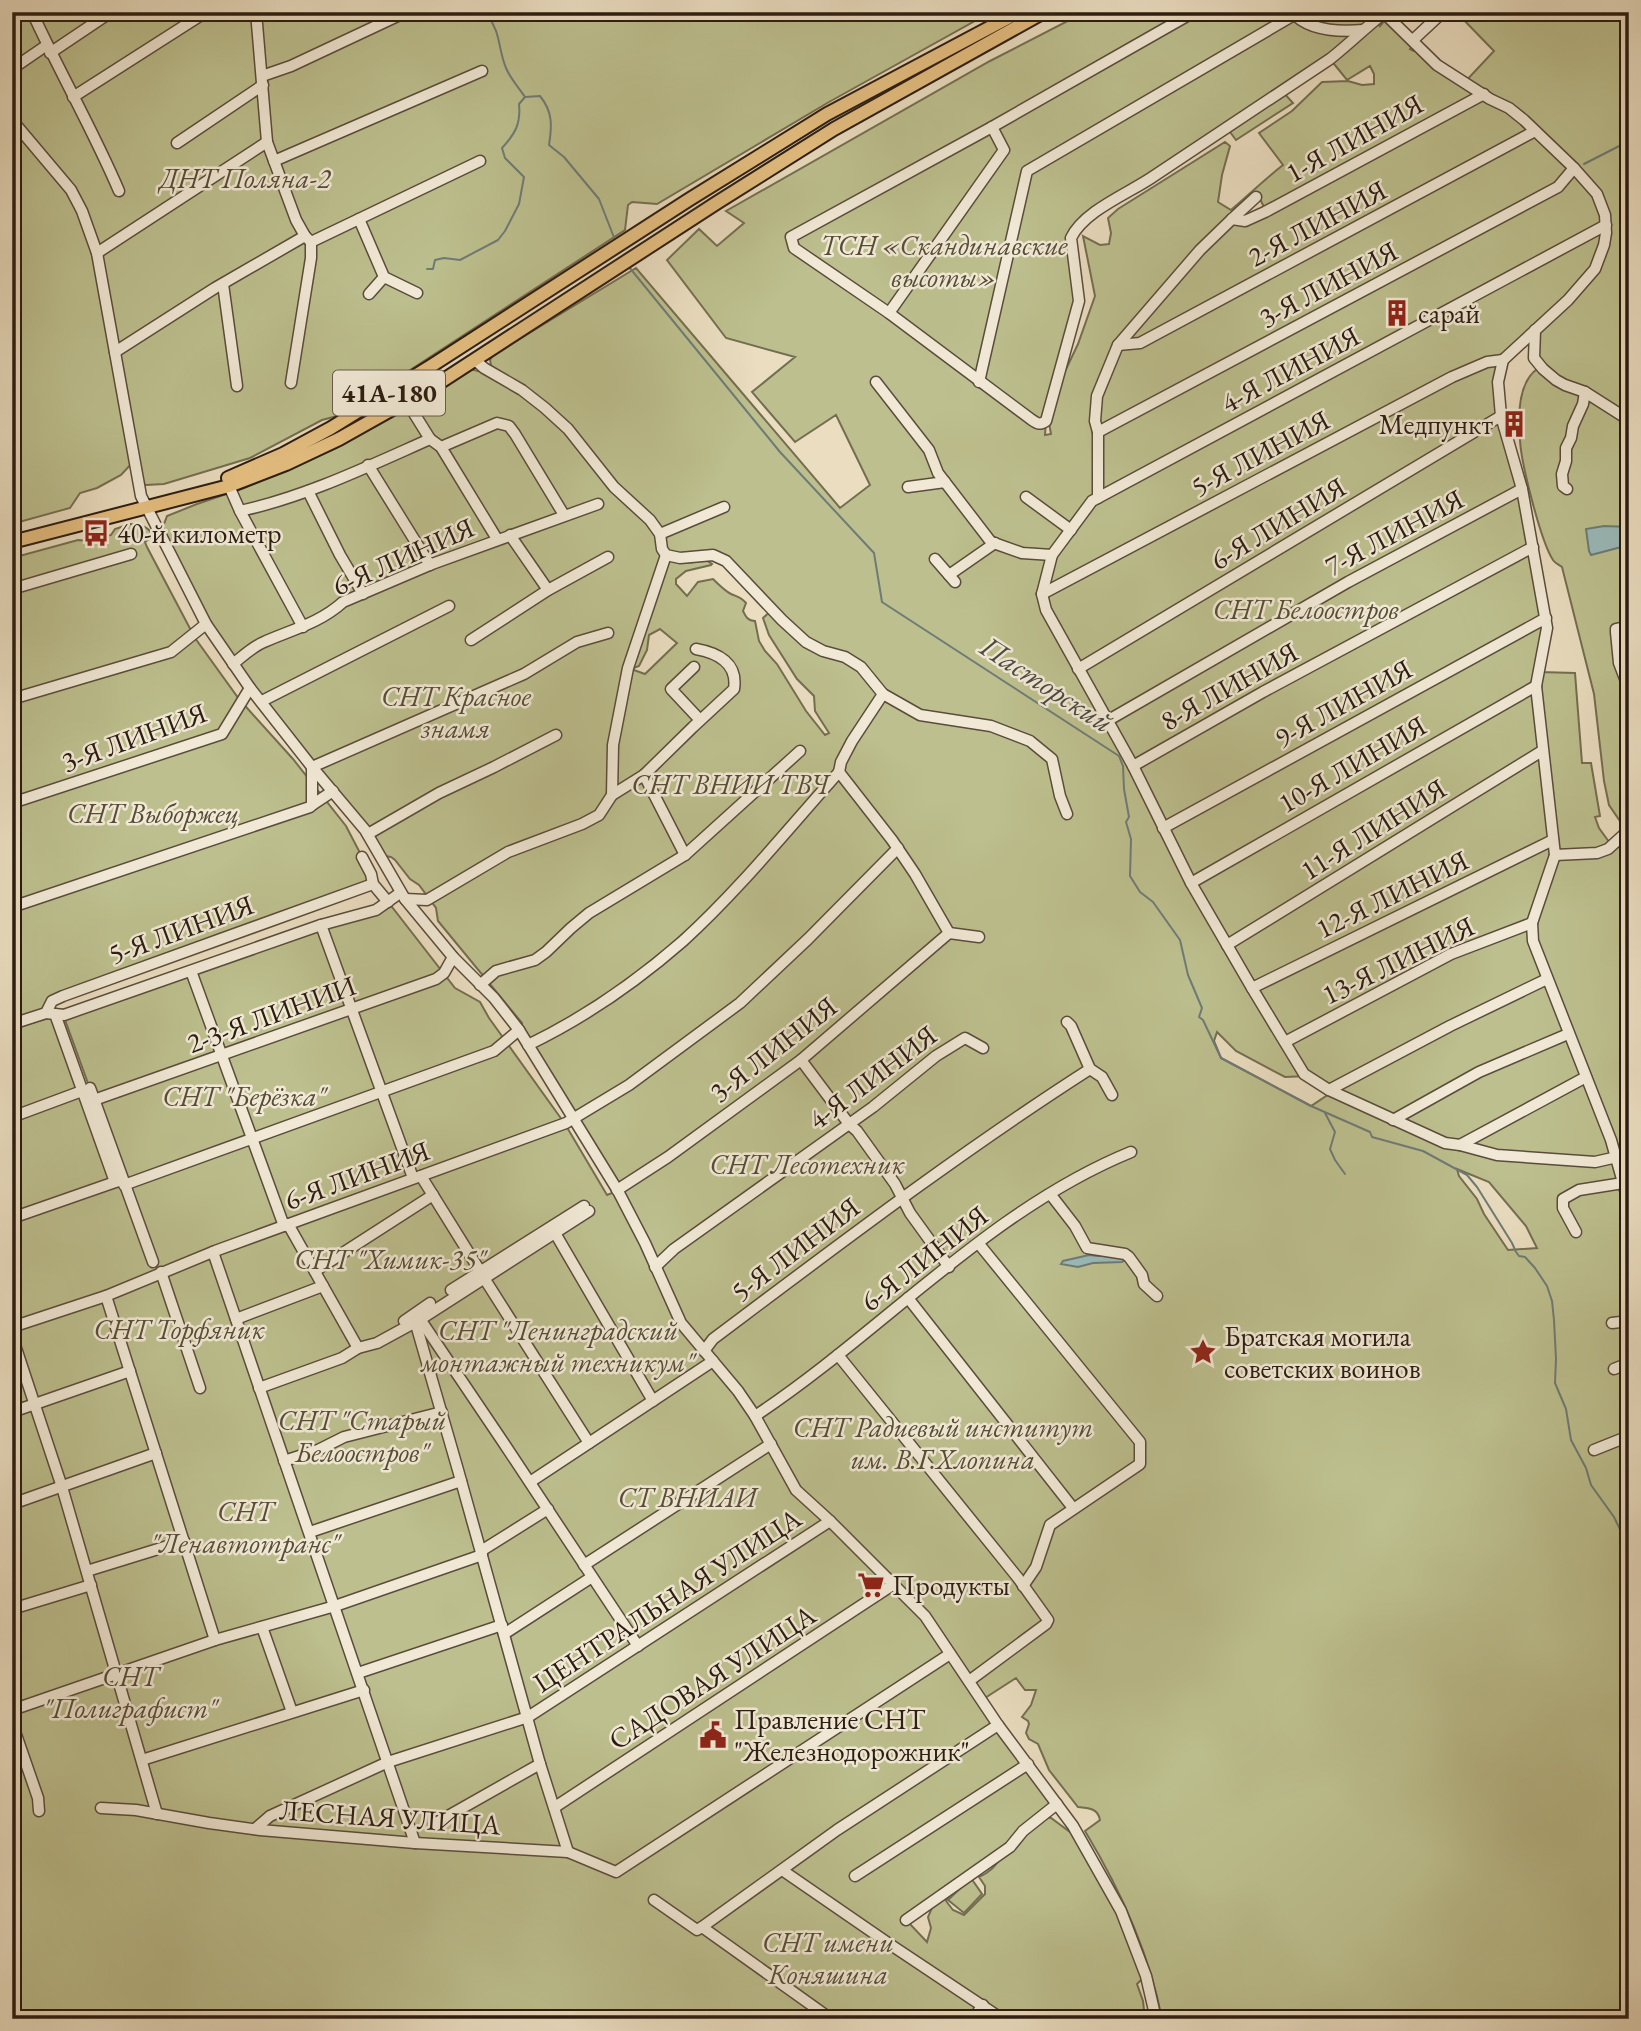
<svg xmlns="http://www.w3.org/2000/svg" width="1641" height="2031" viewBox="0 0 1641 2031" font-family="'EB Garamond',serif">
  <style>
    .green { fill: #bdbf8e; stroke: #746e50; stroke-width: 2; fill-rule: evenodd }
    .water { fill: #9ababa; stroke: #6e7b76; stroke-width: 2 }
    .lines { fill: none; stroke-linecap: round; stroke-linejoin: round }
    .stream { stroke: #6e7b76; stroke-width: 2 }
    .minor-casing { stroke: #5b4c3d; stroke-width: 13 }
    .major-casing { stroke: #2b1c11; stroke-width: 16 }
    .minor { stroke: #f1e9d6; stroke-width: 10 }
    .major { stroke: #e5be80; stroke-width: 12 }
    .labels { text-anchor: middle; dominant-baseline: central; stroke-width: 5; stroke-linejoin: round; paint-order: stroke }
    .shield { fill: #f1e9d6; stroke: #665a4c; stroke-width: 2 }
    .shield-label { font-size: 26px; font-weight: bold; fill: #2b1c11 }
    .street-label { font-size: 28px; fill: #2b1c11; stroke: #f1e9d6 }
    .park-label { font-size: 28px; font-style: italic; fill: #574d36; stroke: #f1e9d6 }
    .poi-label { font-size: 28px; fill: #2b1c11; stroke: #f1e9d6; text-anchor: start }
    .water-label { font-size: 30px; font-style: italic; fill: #4c4b44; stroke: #f1e9d6 }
  </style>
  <rect width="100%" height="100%" fill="#eaddc0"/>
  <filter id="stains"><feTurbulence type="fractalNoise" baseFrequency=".00286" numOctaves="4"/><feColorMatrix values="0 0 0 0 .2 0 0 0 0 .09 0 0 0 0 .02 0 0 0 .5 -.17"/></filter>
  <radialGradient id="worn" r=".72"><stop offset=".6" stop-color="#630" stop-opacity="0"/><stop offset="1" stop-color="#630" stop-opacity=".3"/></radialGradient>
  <g class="green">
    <polygon points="12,12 991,12 829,102 657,204 632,202 628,205 625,230 341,415 322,420 250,458 164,484 146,485 141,482 134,461 121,475 97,488 80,493 70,508 12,524 12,129 24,141 12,120"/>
    <path d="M1085 12H1376L1372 15 1380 26 1385 20 1412 46 1410 49 1414 51 1417 49 1464 83 1494 51 1456 12H1629V416C1617 407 1605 398 1591 391 1574 382 1561 382 1548 367L1542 368 1535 361 1534 338 1512 351 1498 382 1547 626 1540 672 1575 673 1582 763H1591L1600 816 1595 817 1599 828 1612 846 1626 830 1609 805 1604 781 1594 694 1562 567C1559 565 1555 563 1553 560 1541 542 1521 463 1520 440 1518 418 1518 383 1537 369L1579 392 1629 423V2019H1162C1149 1952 1120 1889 1085 1831L1100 1820C1098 1808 1088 1808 1078 1807L1049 1770 1038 1744 1029 1739 1026 1733 1029 1724 1028 1721 1022 1717 1031 1705 1036 1690H1025L1016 1678 985 1698 1055 1806 905 1922 910 1924 927 1942 931 1928 928 1917 934 1903 949 1895 946 1901 953 1910 964 1915 985 1894V1886L979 1877C995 1870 997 1861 1008 1850 1021 1838 1033 1827 1047 1817L1051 1818 1074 1835 1118 1911 1143 1978 1137 1984 1143 2001 1145 2019H12V1029L55 1016 123 1180 64 1017 386 903 392 907 455 988 480 1002 489 1018 565 1124 607 1195 617 1191 523 1037 522 1023 438 921 436 908 419 885 410 879 395 860 391 857 379 855 233 665 160 535 167 516 197 504 244 488 336 448 404 411 471 369 487 374 492 370 490 360 493 355 636 268 840 508 870 485 836 415 795 442 752 392 795 357 726 338 667 260 699 229 717 246 744 223 726 211 990 61ZM1330 59 1347 80 1370 66 1374 74V84L1362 85 1348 81 1322 82 1292 111 1259 133 1283 165C1265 179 1249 195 1231 210L1218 202 1222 175 1230 146 1225 142 1118 209 1108 218 1111 233 1109 244 1100 245 1083 236 1095 296 1078 344 1057 388 1049 423 1051 434 1045 435 1046 421 1079 301 1074 231 1227 128 1236 140 1293 103 1282 91ZM1258 195 1266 211 1245 221 1237 214ZM666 554 727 562 772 610 763 618 769 635 797 679 814 696 815 711 829 733 825 735 806 711 777 664 765 651 759 641 755 621C748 621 746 617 743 611L746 603C741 597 738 597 731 594 725 591 718 584 713 579L698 582 687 596 676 584V579L686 571 711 565 712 564 706 560C688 563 681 566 666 554ZM660 629 677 643 645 674 631 669 639 666 647 650 649 635ZM1217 1032 1236 1051 1285 1077 1307 1076 1332 1092 1311 1106 1221 1058 1214 1041ZM1457 1169 1489 1182 1526 1226 1537 1248 1508 1250 1484 1214 1477 1199 1459 1176Z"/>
    <path d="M130 524C140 524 149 526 153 536L145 542 147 547 195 638 239 699 293 759 346 826 371 874V884L52 1001 48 1010 12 1023V558L78 540 90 541 111 535 115 529Z"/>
    <polygon points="971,1878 982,1894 964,1913 948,1900"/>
  </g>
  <g class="water">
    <polygon points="1604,526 1629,527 1629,545 1591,555 1589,551 1586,529"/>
    <path d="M1089 1255C1102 1257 1114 1255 1126 1259L1122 1262 1093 1263 1078 1267 1061 1264 1063 1261Z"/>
  </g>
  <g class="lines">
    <g class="stream">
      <path d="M452 12V14L487 15C501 32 498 49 506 68 510 78 519 88 525 97L540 96C553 112 552 126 549 145L564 157 599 199 615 240"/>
      <polyline points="1584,164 1629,141"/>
      <polyline points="629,267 780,452 874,553 882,602 1119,756 1123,766 1124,789 1129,817 1126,822 1131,839 1130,876 1140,892 1153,902 1180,940 1188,975 1202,1008 1199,1017 1203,1020 1221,1058 1311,1106 1370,1132 1372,1137 1423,1151 1467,1175 1477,1187 1512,1243 1516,1252 1519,1256 1525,1257 1535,1268 1547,1286 1552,1301 1554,1320 1556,1359 1555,1383 1566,1409 1571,1440 1586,1468 1591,1485 1614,1517 1629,1548"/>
      <path d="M427 269H433L435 260 444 258 460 260 498 240 505 231 519 204 524 177 505 158 502 148C515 134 521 124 519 104L525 97"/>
      <polyline points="1325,1113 1335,1132 1330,1149 1335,1160 1345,1174"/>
    </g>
    <defs>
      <g id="minor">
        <path d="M32 12C60 73 93 130 119 191"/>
        <polyline points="256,12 267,142 296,220 305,236 311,242"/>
        <path d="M1194 12 992 127 791 237 794 248 889 313 1032 420C1038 424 1040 425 1046 421L1079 301 1071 238C1084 211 1127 194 1151 178 1211 138 1271 98 1330 59 1349 44 1365 28 1384 13"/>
        <path d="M1292 12C1308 31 1339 32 1363 30"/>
        <polyline points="1383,12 1437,65 1490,99 1509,108 1524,120 1574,168 1597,194 1605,215 1606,233 1604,245 1595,269 1568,300 1503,360 1498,382 1501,416 1522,489 1547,628 1536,686 1555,855 1597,853 1608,849 1629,830"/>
        <polyline points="1413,40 1443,12"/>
        <polyline points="50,53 111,12"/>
        <polyline points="12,69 47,45"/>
        <polyline points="262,76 291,66 406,12"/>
        <polyline points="73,97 206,12"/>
        <polyline points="12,120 71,190 82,211 97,253 141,496 206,624 250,688 312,767 365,830 405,899 453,957 494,998 519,1030 618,1191 645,1243 681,1323 738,1391 755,1416 796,1490 830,1521 925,1616 998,1725 1073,1826 1121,1911 1146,1976 1156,2019"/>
        <polyline points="177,143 263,85"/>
        <polyline points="274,161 482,71"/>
        <polyline points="359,219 384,277 417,293"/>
        <polyline points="1232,219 1256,197"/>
        <polyline points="1606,225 1092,501 1052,555 1042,594 1046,610 1133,766 1191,883 1252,988 1304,1074 1329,1090 1445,1143 1460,1145 1497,1155 1595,1162 1617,1157"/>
        <polyline points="311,242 480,161"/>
        <polyline points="97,253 267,142"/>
        <polyline points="223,284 237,386"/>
        <polyline points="369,294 384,277"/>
        <polyline points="889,313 1004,150 992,127"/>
        <polyline points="1535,330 1534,358 1543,369 1556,380 1565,385 1585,392 1629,420"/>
        <polyline points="1118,345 1140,343 1535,131"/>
        <polyline points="115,352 215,288 305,236"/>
        <polyline points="475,360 484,368 522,390 545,408 568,429 614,487 650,520 660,534 662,549 666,555 680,558 713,555 726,561 782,620 806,642 823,651 845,657 861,667 883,694 920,715 991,726 1030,741 1052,759 1060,796 1067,814"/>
        <polyline points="876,382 929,450 938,473 991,542 1022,553 1052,555"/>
        <polyline points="979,382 1027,171 1294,15"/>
        <polyline points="291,383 311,258 311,242"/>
        <polyline points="407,402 430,439"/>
        <polyline points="1098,432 1558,187 1574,168"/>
        <polyline points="441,447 497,539"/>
        <polyline points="368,465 430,565"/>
        <polyline points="229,486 240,511 303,627"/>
        <polyline points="908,487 945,482"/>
        <polyline points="1567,489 1563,486 1562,474 1566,461 1566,448 1571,438 1573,426 1583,404 1585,392"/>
        <polyline points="308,491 340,555 363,594"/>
        <polyline points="1026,497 1071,530"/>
        <polyline points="1098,498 1098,432 1095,421 1097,396 1118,345 1200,250 1232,219 1245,221 1265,212 1484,94"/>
        <path d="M240 511C305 497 369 466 430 439L441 447 497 423 509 426 515 434 564 515"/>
        <polyline points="660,534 724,507"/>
        <polyline points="510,535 548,590"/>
        <polyline points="935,559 955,582"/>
        <polyline points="949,575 995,543"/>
        <polyline points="12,589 131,554"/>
        <polyline points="1042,594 1452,377 1487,362 1503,360"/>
        <polyline points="1629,626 1616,629 1616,632 1619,663 1629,689"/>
        <polyline points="471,640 548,590 608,557"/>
        <path d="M233 664C243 656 252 647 264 642 291 630 320 623 343 602L432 564 598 504"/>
        <polyline points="694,667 671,689 700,720"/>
        <polyline points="1078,669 1501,416"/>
        <polyline points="12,699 171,652 206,624"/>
        <polyline points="262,701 449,606"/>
        <polyline points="1107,721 1348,582 1522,489"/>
        <polyline points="1133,766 1263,692 1533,547"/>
        <polyline points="839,772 892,840 915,874 949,933"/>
        <polyline points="839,772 841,762 852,741 883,694"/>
        <polyline points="644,775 685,855"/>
        <polyline points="612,795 613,745 628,668 666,555"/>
        <polyline points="12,803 222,734 250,688"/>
        <polyline points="312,805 333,791"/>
        <polyline points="1163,828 1546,618"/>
        <polyline points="368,834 439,793 494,767 556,735"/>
        <polyline points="1555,855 1532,923 1533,941 1611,1140 1629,1204"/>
        <polyline points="362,857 371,874 373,884 388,902"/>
        <polyline points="1191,883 1536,686"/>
        <path d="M405 899 427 900 508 852 582 824 599 815 612 795 644 775 693 727 734 689C738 663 718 653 696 649"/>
        <polyline points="12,907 310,807 312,805 312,767 524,674 577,642 608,633"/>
        <polyline points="321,925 413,1178"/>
        <polyline points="949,933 979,937"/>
        <polyline points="1227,945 1542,751"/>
        <polyline points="191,971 284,1226"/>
        <polyline points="480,985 496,971 535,960 546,952 571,928 589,913 685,855 800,751"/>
        <polyline points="1252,988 1553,840"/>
        <polyline points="46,1013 64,1015 321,925 376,910 400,893"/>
        <polyline points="55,1014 115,1182"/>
        <polyline points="1067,1022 1071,1026 1090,1069 1102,1077 1112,1095"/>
        <polyline points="12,1024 46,1013 52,1001 63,996 373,884"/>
        <polyline points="1285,1042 1451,954 1532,923"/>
        <path d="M528 1045C584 1018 636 982 683 941 739 890 788 829 839 772"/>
        <polyline points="801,1060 849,1124 857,1131 895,1184 910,1213 949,1267"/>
        <polyline points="90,1088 153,1262"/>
        <polyline points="1329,1090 1450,1026 1547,979"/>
        <polyline points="94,1100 436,979 444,973 453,957"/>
        <polyline points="12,1117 82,1091"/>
        <polyline points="1393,1120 1479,1072 1568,1034"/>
        <polyline points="1460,1145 1586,1077"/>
        <polyline points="421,1176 480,1271"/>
        <polyline points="124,1185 494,1051 519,1030"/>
        <polyline points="617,1190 668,1157 801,1060 949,933"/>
        <polyline points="1051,1195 1075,1226 1087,1248 1125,1254 1129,1257 1142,1275 1144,1284 1157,1296"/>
        <polyline points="12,1218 121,1180"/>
        <polyline points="288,1224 358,1348"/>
        <polyline points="1576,1232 1563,1208 1563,1199 1579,1190 1623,1183"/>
        <polyline points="555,1233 653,1401"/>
        <polyline points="979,1244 1140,1442 1140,1464 1050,1525 1036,1567 1023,1586"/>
        <polyline points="213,1252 415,1843"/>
        <polyline points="655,1267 674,1249 873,1107 936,1056 965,1038 983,1048"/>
        <polyline points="315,1271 433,1195"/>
        <polyline points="161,1272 200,1388"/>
        <polyline points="484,1278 589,1443"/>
        <polyline points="451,1290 584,1206"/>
        <polyline points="106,1296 215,1640"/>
        <polyline points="908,1298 1073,1508"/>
        <polyline points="236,1319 323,1286"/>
        <polyline points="420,1319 503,1442 638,1646"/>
        <polyline points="404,1321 430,1303"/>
        <polyline points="415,1321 458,1470 540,1764 568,1852"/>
        <polyline points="1612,1323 1629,1321"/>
        <polyline points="12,1327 106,1296 215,1251 566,1123 629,1085 740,1003 808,939 898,848"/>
        <polyline points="12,1336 62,1487 157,1814"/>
        <path d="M704 1351 713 1339C837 1246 959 1153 1090 1069"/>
        <polyline points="838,1355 1018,1578 1048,1620 1046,1624 969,1681"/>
        <polyline points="1614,1369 1629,1363"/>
        <polyline points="259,1388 342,1358 358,1348 377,1343 421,1319 589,1211"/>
        <polyline points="12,1412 130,1371"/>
        <path d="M755 1416C882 1332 989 1210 1131 1152"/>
        <polyline points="1594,1450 1629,1436"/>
        <polyline points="284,1461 318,1450 344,1437 442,1412"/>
        <polyline points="530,1482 713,1361"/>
        <polyline points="12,1504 156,1453"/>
        <polyline points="310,1532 461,1481"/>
        <polyline points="481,1551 548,1509"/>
        <polyline points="584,1565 771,1444"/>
        <polyline points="87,1571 184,1541"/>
        <polyline points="12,1609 91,1585"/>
        <polyline points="262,1627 292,1712"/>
        <polyline points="504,1634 592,1577"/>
        <polyline points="358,1673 502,1625"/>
        <polyline points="12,1710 215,1640 335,1606 482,1555"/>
        <polyline points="12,1723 38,1798 39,1811"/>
        <polyline points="142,1760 364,1690"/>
        <polyline points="555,1807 894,1584"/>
        <polyline points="101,1808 136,1810 209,1823 260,1830 415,1843 568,1852 616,1872 950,1654"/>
        <polyline points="434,1824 540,1764"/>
        <polyline points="255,1829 270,1816 388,1762 528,1717 830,1521"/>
        <polyline points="782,1870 888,1943 1002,2019"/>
        <polyline points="855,1876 1028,1764"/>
        <polyline points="654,1900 697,1930 702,1927 831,2019"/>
        <polyline points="906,1920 1010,1847 1023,1831 1057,1804"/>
        <polyline points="702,1927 837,1830 998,1725"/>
        <polyline points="973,2019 983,2005"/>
      </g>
      <g id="major">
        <polyline points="228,478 283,454 331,428 431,366 690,199 827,114 1019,12"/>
        <polyline points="12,542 229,486 286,464 339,439 442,381 718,202 834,129 1044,12"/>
      </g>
    </defs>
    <use href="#minor" class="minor-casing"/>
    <use href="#major" class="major-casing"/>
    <use href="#minor" class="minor"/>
    <use href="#major" class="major"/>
  </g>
  <defs>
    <symbol id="building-bare" viewBox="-9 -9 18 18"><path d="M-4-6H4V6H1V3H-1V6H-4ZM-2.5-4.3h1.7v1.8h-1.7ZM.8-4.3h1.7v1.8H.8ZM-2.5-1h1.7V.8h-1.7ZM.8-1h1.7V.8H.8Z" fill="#8f2418" stroke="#f1e9d6" stroke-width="2.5" paint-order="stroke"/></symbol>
    <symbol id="bus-bare" viewBox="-9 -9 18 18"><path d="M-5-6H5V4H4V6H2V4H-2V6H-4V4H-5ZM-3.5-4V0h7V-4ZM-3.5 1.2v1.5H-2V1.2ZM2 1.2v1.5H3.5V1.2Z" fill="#8f2418" stroke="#f1e9d6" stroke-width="2.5" paint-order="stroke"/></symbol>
    <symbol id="sight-bare" viewBox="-9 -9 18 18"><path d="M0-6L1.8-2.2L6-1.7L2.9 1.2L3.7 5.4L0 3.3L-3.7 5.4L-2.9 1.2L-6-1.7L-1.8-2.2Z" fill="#8f2418" stroke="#f1e9d6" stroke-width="2.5" paint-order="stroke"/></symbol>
    <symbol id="supermarket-bare" viewBox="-9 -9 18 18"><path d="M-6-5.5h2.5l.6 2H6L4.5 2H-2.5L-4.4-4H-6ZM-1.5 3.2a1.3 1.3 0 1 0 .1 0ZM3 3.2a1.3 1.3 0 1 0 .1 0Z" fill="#8f2418" stroke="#f1e9d6" stroke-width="2.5" paint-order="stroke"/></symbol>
    <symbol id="civic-bare" viewBox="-9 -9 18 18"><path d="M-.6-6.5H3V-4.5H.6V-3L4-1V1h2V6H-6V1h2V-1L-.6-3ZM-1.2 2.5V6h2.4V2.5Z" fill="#8f2418" stroke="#f1e9d6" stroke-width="2.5" paint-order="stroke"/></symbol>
  </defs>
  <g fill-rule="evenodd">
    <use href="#building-bare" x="1378" y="294" width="38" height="38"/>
    <use href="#building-bare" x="1495" y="405" width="38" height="38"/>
    <use href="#bus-bare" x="77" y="514" width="38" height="38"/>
    <use href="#sight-bare" x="1184" y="1333" width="38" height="38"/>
    <use href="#supermarket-bare" x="852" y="1566" width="38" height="38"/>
    <use href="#civic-bare" x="694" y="1716" width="38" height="38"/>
  </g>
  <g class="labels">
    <rect class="shield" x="333" y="370.5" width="112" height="45" rx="5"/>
    <g class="shield-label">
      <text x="389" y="393">41А-180</text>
    </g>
    <g class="street-label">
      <text transform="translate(1354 138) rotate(-29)">1-Я ЛИНИЯ</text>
      <text transform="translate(1317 223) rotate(-28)">2-Я ЛИНИЯ</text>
      <text transform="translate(1328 284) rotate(-28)">3-Я ЛИНИЯ</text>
      <text transform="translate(1290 369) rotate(-28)">4-Я ЛИНИЯ</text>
      <text transform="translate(1260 453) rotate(-28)">5-Я ЛИНИЯ</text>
      <text transform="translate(1278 523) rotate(-31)">6-Я ЛИНИЯ</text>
      <text transform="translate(1394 532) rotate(-28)">7-Я ЛИНИЯ</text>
      <text transform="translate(403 556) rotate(-24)">6-Я ЛИНИЯ</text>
      <text transform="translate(1229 686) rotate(-29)">8-Я ЛИНИЯ</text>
      <text transform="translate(1343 703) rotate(-29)">9-Я ЛИНИЯ</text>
      <text transform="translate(134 737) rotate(-20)">3-Я ЛИНИЯ</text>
      <text transform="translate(1352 764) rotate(-30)">10-Я ЛИНИЯ</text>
      <text transform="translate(1373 829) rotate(-32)">11-Я ЛИНИЯ</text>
      <text transform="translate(1392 894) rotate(-26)">12-Я ЛИНИЯ</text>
      <text transform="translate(181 929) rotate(-20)">5-Я ЛИНИЯ</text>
      <text transform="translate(1398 960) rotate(-26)">13-Я ЛИНИЯ</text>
      <text transform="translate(271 1014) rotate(-20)">2-3-Я ЛИНИИ</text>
      <text transform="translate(773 1049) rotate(-38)">3-Я ЛИНИЯ</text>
      <text transform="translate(872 1077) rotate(-37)">4-Я ЛИНИЯ</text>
      <text transform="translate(357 1175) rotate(-20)">6-Я ЛИНИЯ</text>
      <text transform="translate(795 1249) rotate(-37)">5-Я ЛИНИЯ</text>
      <text transform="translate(924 1258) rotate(-38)">6-Я ЛИНИЯ</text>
      <text transform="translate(667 1600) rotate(-33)">ЦЕНТРАЛЬНАЯ УЛИЦА</text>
      <text transform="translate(712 1677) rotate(-33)">САДОВАЯ УЛИЦА</text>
      <text transform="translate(390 1817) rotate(4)">ЛЕСНАЯ УЛИЦА</text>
    </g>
    <g class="park-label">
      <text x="245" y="178">ДНТ Поляна-2</text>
      <text x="944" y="245">ТСН «Скандинавские<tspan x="944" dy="32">высоты»</tspan></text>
      <text x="1306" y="609">СНТ Белоостров</text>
      <text x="456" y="696">СНТ Красное<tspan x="456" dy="32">знамя</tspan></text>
      <text x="730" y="784">СНТ ВНИИ ТВЧ</text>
      <text x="153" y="813">СНТ Выборжец</text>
      <text x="244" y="1096">СНТ "Берёзка"</text>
      <text x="807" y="1164">СНТ Лесотехник</text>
      <text x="390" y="1259">СНТ "Химик-35"</text>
      <text x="179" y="1329">СНТ Торфяник</text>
      <text x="558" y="1330">СНТ "Ленинградский<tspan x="558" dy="32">монтажный техникум"</tspan></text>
      <text x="362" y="1420">СНТ "Старый<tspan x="362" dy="32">Белоостров"</tspan></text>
      <text x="943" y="1427">СНТ Радиевый институт<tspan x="943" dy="32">им. В.Г.Хлопина</tspan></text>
      <text x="687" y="1497">СТ ВНИАИ</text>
      <text x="245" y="1511">СНТ<tspan x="245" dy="32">"Ленавтотранс"</tspan></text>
      <text x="130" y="1676">СНТ<tspan x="130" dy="32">"Полиграфист"</tspan></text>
      <text x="828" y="1942">СНТ имени<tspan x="828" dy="32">Коняшина</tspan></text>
    </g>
    <g class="poi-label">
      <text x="1418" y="313">сарай</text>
      <text x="1493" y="424" text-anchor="end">Медпункт</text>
      <text x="117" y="533">40-й километр</text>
      <text x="1224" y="1336">Братская могила<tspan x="1224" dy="32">советских воинов</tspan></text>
      <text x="892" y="1585">Продукты</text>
      <text x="734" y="1719">Правление СНТ<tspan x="734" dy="32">"Железнодорожник"</tspan></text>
    </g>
    <g class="water-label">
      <text transform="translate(1047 684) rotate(33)">Пасторский</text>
    </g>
  </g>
  <rect width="1641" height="2031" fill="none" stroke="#eaddc0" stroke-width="42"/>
  <rect x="14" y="14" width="1613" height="2003" fill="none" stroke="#2b1c11" stroke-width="3.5"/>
  <rect x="21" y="21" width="1599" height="1989" fill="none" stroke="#2b1c11" stroke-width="2"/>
  <rect width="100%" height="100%" filter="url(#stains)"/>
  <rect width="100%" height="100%" fill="url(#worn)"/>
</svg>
